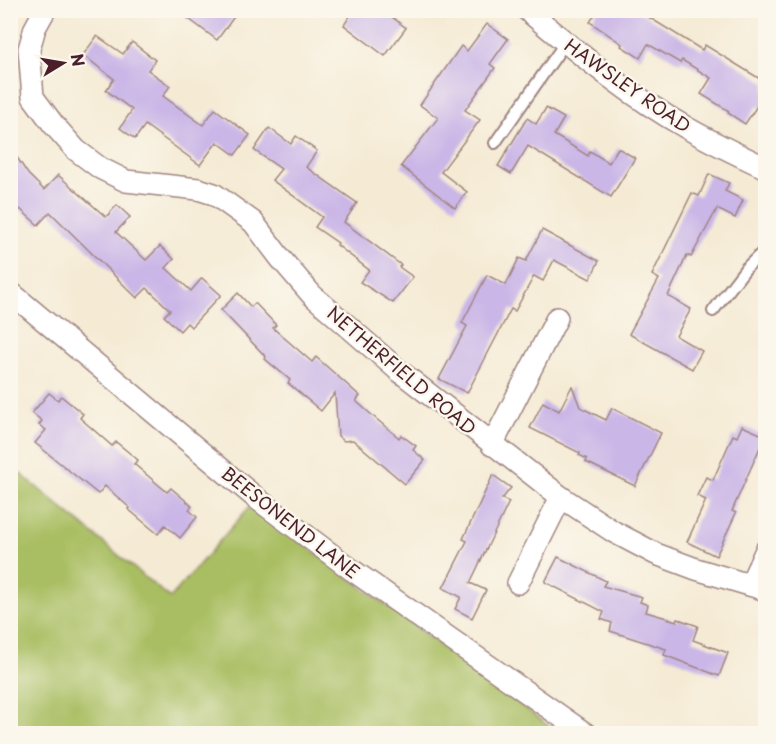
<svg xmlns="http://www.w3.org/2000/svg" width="776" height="744" viewBox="0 0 776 744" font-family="'Playpen Sans',sans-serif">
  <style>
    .green { fill: #a9be62; stroke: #7a6e46; stroke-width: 1.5 }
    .building { fill: #cab6e7 }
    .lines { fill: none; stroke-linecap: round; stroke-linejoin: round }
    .lane-casing { stroke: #a08580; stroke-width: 14 }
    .street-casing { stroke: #a08580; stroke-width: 24 }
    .lane { stroke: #fff; stroke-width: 10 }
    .street { stroke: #fff; stroke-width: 21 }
    .labels { text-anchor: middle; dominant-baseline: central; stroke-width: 5; stroke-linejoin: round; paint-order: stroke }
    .street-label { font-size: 18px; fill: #4a1f2b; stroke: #fbf7ec }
  </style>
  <rect width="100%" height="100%" fill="#fbf7ec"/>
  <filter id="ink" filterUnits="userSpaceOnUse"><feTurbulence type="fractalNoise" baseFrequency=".0167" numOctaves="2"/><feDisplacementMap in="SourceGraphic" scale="12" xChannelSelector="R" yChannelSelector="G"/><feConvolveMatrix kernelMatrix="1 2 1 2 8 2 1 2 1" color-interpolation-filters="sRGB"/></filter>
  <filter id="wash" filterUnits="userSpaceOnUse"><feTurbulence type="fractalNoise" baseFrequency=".008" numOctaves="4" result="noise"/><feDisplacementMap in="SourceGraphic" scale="24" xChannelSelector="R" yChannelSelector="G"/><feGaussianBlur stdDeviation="1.35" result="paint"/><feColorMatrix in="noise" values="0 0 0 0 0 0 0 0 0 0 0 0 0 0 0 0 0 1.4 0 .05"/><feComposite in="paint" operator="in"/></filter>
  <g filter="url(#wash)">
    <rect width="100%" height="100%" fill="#f5ebd5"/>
    <polygon class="green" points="10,465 170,598 251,505 545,723 556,733 11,733"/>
    <g id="blocks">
      <g class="building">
        <polygon points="177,10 239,10 217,40"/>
        <polygon points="354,10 383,10 406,28 385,56 344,25"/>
        <polygon points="598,10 637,10 702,50 705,45 765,82 765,112 757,106 745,124 728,113 729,111 701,94 711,78 682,60 680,63 648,44 640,58 621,46 622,44 590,22"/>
        <polygon points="487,24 508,39 490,64 495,68 465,110 480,120 441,172 467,192 455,208 401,166 438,118 420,105 461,46 467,51"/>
        <polygon points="97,36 123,54 132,42 155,60 148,70 170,86 163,96 203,125 215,109 250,135 235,155 217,142 200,165 145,125 135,139 120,128 132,110 106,90 114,79 83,55"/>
        <polygon points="546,108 564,118 554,135 588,156 590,151 609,163 618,148 635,158 611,197 528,146 511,174 498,166 527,118 536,124"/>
        <polygon points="269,128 291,144 296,136 317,151 306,167 357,203 344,222 401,265 399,267 413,277 393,303 360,282 369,270 337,245 338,243 315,227 322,217 272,180 281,169 254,150"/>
        <polygon points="10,147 28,174 44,190 58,175 106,217 117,205 130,217 116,232 146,260 160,246 174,259 166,268 191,291 202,278 221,295 191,327 187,323 180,331 164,316 170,310 147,288 137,298 50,212 38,225 20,209 10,220"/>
        <polygon points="709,174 729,183 725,191 743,200 735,218 717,209 691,257 687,255 668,296 691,309 676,336 702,351 692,369 629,334 659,279 652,275 692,193 699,196"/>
        <polygon points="542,230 599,261 590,279 554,260 543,281 534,276 515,311 511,309 467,393 439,379 467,326 462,323 487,275 506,285 519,258 526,261"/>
        <polygon points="238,293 251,307 255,303 276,325 273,328 312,362 316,357 360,396 356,401 374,417 399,438 401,435 416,446 413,450 425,460 405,484 353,440 344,441 338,436 335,393 321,411 288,383 290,380 265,359 266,357 221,310"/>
        <polygon points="572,386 580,407 606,420 612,408 661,433 635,486 586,462 587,459 579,455 580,453 530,428 543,402 559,411"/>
        <polygon points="49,393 58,400 61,396 83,414 80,418 112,446 116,442 138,460 134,464 167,492 171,488 192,506 189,510 197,517 180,538 165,525 158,534 128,509 130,508 105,486 98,494 35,443 46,430 39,425 42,421 32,413"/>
        <polygon points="742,426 765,436 732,511 736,513 716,556 687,542 706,500 697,496 706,477 713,480 733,435 737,437"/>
        <polygon points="493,475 511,488 502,499 509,502 470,583 486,590 472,618 455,609 461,597 443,588 467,541 463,539"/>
        <polygon points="558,557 606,581 603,586 642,597 640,602 648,605 646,612 677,621 678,619 698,626 693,640 728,653 719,676 664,655 666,649 610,631 612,623 601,619 604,612 545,582"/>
      </g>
    </g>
  </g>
  <g filter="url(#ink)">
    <use href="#blocks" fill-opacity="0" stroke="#a08580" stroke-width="1.5"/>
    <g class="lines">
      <defs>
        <g id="lane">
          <polyline points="495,143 565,43"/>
          <polyline points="713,311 746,268 766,249"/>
        </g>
        <g id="street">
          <polyline points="45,10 35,28 29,49 33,97 53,124 76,150 100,168 126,181 198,189 214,194 253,222 281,259 312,295 398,370 561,497 614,532 656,554 696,569 766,590"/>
          <path d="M527 10C578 53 630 96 687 128 713 143 739 155 766 168"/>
          <polyline points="10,292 256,498 352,570 586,734"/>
          <polyline points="492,445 557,318"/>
          <polyline points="518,583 561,497"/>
          <polyline points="750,585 766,550"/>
        </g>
      </defs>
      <use href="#lane" class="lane-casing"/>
      <use href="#street" class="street-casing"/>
      <use href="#lane" class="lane"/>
      <use href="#street" class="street"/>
    </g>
  </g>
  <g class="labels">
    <g class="street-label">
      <text transform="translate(628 85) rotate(35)">HAWSLEY ROAD</text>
      <text transform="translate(402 370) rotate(40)">NETHERFIELD ROAD</text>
      <text transform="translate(291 522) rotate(38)">BEESONEND LANE</text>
    </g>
  </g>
  <rect width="776" height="744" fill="none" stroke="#fbf7ec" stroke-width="36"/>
  <g transform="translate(63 63) rotate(79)" stroke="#fbf7ec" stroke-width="4.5" paint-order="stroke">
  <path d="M0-4.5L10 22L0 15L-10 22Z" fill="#4a1f2b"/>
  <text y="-9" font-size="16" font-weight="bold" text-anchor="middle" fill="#4a1f2b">N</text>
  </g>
</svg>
